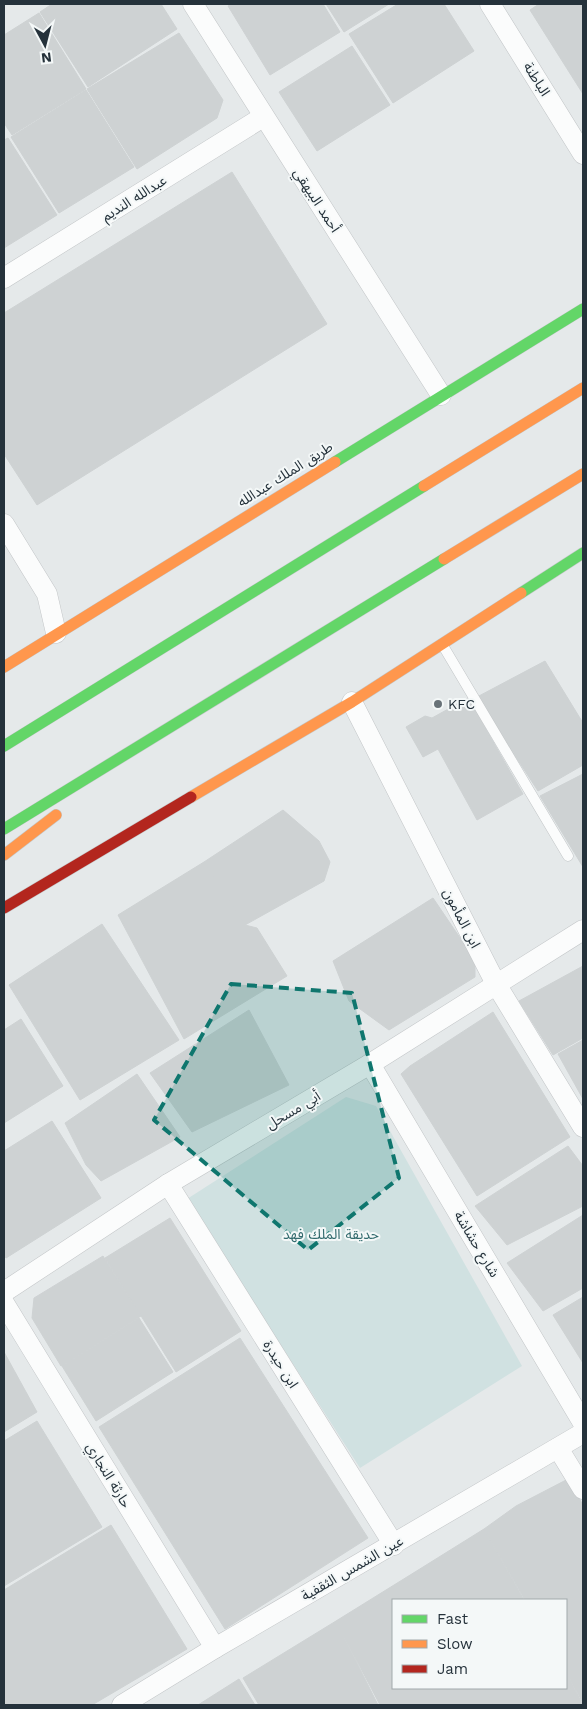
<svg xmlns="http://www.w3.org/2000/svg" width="587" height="1709" viewBox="0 0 587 1709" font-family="'Work Sans','Noto Sans Arabic',sans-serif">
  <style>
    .green { fill: #d0e1e1 }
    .building { fill: #ced2d3; stroke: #ced2d3 }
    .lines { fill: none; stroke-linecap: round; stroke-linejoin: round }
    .lane-casing { stroke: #c2c5c7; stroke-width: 11 }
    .street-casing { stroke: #c2c5c7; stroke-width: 21 }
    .fast-casing { stroke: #c3c7c9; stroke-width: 12 }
    .slow-casing { stroke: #c3c7c9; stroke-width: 12 }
    .jam-casing { stroke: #c3c7c9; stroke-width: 12 }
    .lane { stroke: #fbfcfc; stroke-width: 10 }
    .street { stroke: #fbfcfc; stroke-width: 20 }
    .fast { stroke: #63d668; stroke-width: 11 }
    .slow { stroke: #ff974d; stroke-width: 11 }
    .jam { stroke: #b3261e; stroke-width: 11 }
    .marked { fill: #0f766e; fill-opacity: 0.2; stroke: #0f766e; stroke-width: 4; stroke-dasharray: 10 6; stroke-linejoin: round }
    .poi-dot { fill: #687278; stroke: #f4f8f8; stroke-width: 2 }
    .labels { text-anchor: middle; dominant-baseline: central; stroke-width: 4; stroke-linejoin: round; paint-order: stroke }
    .street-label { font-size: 14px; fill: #25323b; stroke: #f4f8f8 }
    .poi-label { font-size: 14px; fill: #25323b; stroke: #f4f8f8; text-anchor: start }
    .park-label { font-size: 14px; fill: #336b6e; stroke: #f4f8f8 }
  </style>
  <rect width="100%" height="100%" fill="#e5e9ea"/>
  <polygon class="green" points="346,1097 376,1106 522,1366 360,1468 187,1199"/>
  <g class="building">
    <polygon points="52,4 161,4 177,29 88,87 40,12"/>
    <polygon points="232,4 323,4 340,32 270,75 228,6"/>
    <polygon points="326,4 389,4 344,32"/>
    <polygon points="398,4 444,4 474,51 393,103 349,34"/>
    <polygon points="539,4 583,4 583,94 530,10"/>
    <polygon points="39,13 86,89 12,135 4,123 4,35"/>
    <polygon points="179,33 223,100 217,118 137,169 87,89"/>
    <polygon points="352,46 390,105 317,151 279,92"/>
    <polygon points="86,90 134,167 59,213 11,137"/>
    <polygon points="8,138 57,215 4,248 4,140"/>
    <polygon points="232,172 327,324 37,505 4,454 4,313"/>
    <polygon points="545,661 583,723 583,765 538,791 477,697"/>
    <polygon points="468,698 523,794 477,820 438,749 423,757 406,727 425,716 432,718"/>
    <polygon points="583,774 583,867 540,796"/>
    <polygon points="283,810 319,841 330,862 324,881 245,925 204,862"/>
    <polygon points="204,862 245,925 257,928 287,976 184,1039 118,915"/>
    <polygon points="433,898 475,960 475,977 389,1030 349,1001 333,961"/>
    <polygon points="102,924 179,1040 80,1100 9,985"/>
    <polygon points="583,966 583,1038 553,1055 519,1001"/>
    <polygon points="249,1010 289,1085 192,1132 150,1073"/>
    <polygon points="493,1012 570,1137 477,1196 401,1074 410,1066"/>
    <polygon points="21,1019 63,1086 4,1123 4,1030"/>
    <polygon points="583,1040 583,1099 558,1054"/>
    <polygon points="137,1074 180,1137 101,1181 86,1165 65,1123"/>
    <polygon points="52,1121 101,1198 6,1258 4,1255 4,1151"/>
    <polygon points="568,1146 583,1166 583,1206 507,1245 475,1206"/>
    <polygon points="583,1215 583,1288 543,1311 507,1263"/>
    <polygon points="170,1218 241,1331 176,1372 105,1258"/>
    <polygon points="103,1256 141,1316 61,1366 32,1318 34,1298"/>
    <polygon points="583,1297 583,1363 553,1315"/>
    <polygon points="139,1318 173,1372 96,1421 62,1366"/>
    <polygon points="240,1338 368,1538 225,1629 99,1427"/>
    <polygon points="4,1352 37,1412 4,1432"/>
    <polygon points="37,1421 102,1527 4,1586 4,1441"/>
    <polygon points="568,1479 583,1505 583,1703 566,1672 566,1600 525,1600 484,1529 516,1506"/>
    <polygon points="111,1525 187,1649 92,1705 4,1705 4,1590"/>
    <polygon points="484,1529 524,1600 432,1600 415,1572"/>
    <polygon points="415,1572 432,1600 393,1600 393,1688 484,1688 494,1705 380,1705 336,1621"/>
    <polygon points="336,1621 378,1705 259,1705 243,1678"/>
    <polygon points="566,1673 583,1705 494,1705 484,1688 566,1688"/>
    <polygon points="239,1679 255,1705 198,1705"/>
  </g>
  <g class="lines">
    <defs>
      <polyline id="lane" points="442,644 568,856"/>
      <g id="street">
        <polyline points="193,4 441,395"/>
        <polyline points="490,4 583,154"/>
        <polyline points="4,278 263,117"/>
        <polyline points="4,524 47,594 56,633"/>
        <polyline points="352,702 496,984 583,1127"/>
        <polyline points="370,1064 583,1423"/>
        <polyline points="168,1184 394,1545"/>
        <polyline points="4,1292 168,1184 370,1064 583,930"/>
        <polyline points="4,1303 215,1648"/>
        <polyline points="558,1448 583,1489"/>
        <polyline points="122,1705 215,1648 583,1433"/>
      </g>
      <g id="fast">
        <polyline points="335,462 583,309"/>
        <polyline points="521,593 583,553"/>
        <polyline points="4,746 424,486"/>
        <polyline points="4,829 444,559"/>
      </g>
      <g id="slow">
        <polyline points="424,486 583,388"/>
        <polyline points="444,559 583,474"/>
        <polyline points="4,667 335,462"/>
        <polyline points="191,797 352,702 521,593"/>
        <polyline points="4,855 56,815"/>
      </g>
      <polyline id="jam" points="4,908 191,797"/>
    </defs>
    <use href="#lane" class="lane-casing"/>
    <use href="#street" class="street-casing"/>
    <use href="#fast" class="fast-casing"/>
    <use href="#slow" class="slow-casing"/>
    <use href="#jam" class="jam-casing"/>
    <use href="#lane" class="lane"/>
    <use href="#street" class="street"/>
    <use href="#fast" class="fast"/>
    <use href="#slow" class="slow"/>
    <use href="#jam" class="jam"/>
  </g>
  <path class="marked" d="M231 984 352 993 399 1178 308 1250 154 1120Z"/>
  <circle class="poi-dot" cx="438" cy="704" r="5"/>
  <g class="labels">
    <g class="street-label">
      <text transform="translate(537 79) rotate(58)">الباطنة</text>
      <text transform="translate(134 198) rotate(-32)">عبدالله النديم</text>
      <text transform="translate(317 200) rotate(57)">أحمد البيهقي</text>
      <text transform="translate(285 474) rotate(-32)">طريق الملك عبدالله</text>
      <text transform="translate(462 918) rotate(63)">ابن المأمون</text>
      <text transform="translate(293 1110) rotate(-31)">أبي مسحل</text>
      <text transform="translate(477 1244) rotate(59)">شارع حشاشة</text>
      <text transform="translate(281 1364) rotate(58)">ابن حيدرة</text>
      <text transform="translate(109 1475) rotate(59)">حارثة النجاري</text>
      <text transform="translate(352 1568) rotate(-30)">عين الشمس الثقفية</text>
    </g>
    <g class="poi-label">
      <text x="448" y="704">KFC</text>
    </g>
    <g class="park-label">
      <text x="331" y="1234">حديقة الملك فهد</text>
    </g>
  </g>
  <rect width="587" height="1709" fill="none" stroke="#25323b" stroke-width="10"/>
  <rect x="392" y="1599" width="175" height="90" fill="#f4f8f8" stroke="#a1a9ac"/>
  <rect x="402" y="1615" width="25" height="8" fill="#63d668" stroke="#a1a9ac"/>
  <text x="437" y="1624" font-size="15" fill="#25323b">Fast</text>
  <rect x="402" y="1640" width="25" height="8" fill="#ff974d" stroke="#a1a9ac"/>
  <text x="437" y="1649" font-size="15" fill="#25323b">Slow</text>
  <rect x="402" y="1665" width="25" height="8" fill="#b3261e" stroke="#a1a9ac"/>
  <text x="437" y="1674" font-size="15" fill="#25323b">Jam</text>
  <g transform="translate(45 45) rotate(173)" stroke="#f4f8f8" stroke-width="4" paint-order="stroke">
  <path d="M0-4L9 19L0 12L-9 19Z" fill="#25323b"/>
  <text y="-8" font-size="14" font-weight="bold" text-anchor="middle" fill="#25323b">N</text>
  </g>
</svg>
